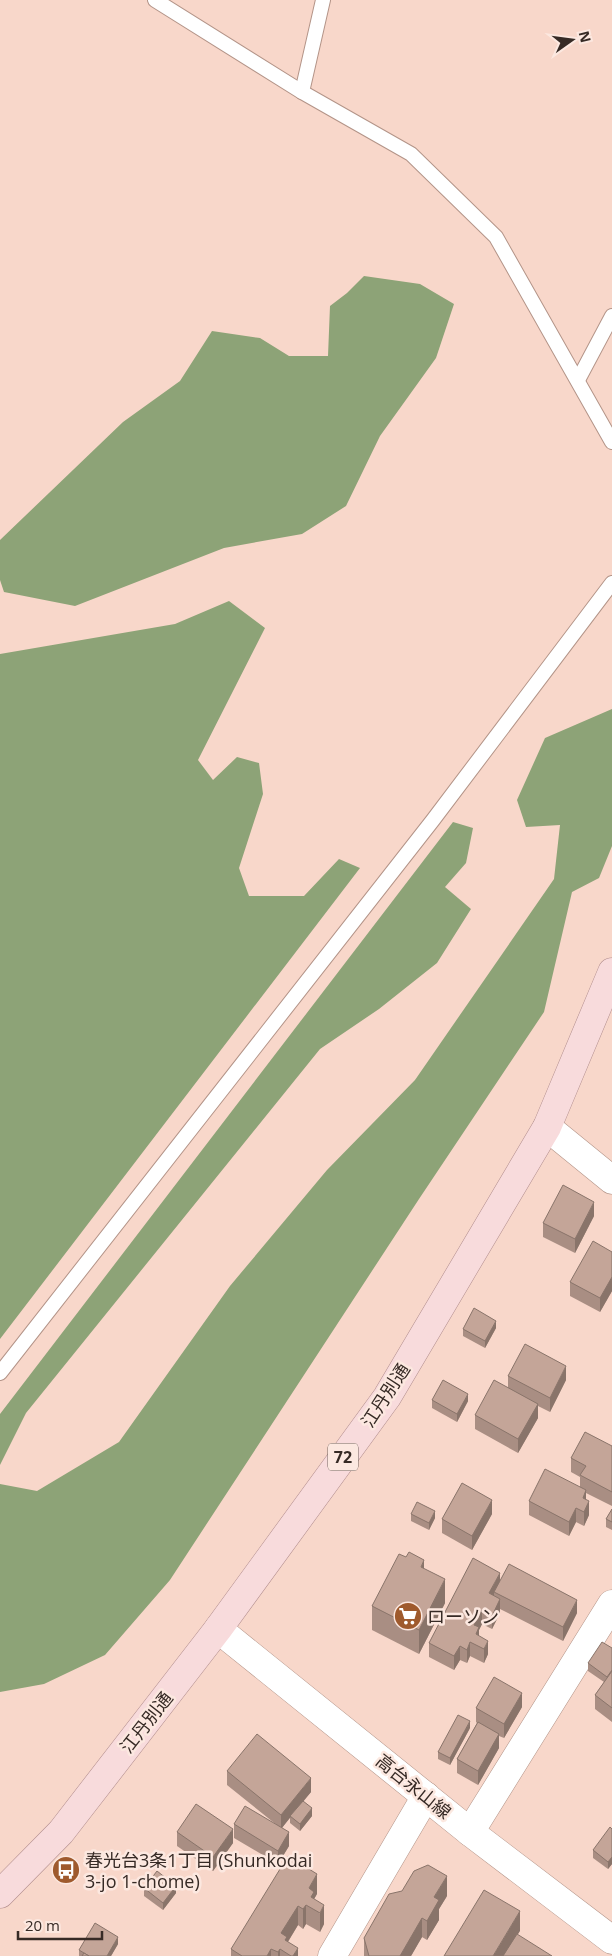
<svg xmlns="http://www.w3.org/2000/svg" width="612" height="1956" viewBox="0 0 612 1956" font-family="'Open Sans','Noto Sans JP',sans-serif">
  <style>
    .forest { fill: #8da377 }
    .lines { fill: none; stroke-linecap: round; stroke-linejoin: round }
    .service-casing { stroke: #b39488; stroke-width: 16 }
    .minor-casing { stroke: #b39488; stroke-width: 29 }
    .tertiary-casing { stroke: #b39488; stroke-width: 29 }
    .primary-casing { stroke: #b18d8d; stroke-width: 29 }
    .service { stroke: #fff; stroke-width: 14 }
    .minor { stroke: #fff; stroke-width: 28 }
    .tertiary { stroke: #fff; stroke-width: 28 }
    .primary { stroke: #f8dbdc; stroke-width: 28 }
    .wall { fill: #a98e83 }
    .shaded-wall { fill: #89746a }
    .building { fill: #c4a598; stroke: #89746a }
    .labels { text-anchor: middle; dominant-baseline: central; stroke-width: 5; stroke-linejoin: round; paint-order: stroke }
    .shield { fill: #fce8e0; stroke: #71635d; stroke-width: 1 }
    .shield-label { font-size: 16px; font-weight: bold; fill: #362a25 }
    .street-label { font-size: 18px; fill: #362a25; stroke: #fce8e0 }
    .poi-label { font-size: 18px; fill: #362a25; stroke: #fce8e0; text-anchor: start }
  </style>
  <rect width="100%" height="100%" fill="#f8d7ca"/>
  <g class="forest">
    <polygon points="364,276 420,284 454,304 436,358 380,436 346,506 302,534 224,548 75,606 4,592 0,580 0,540 123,422 180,381 212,331 260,338 289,356 328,356 330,306 347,293"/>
    <polygon points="229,601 265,628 198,760 213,780 237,757 259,763 263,794 239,868 249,896 304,896 339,859 360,868 0,1339 0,654 175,624"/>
    <polygon points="612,709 612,846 599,878 572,892 544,1012 419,1199 170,1580 105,1655 44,1684 0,1692 0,1484 37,1491 119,1442 230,1286 327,1170 415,1080 554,879 560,825 526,827 517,800 545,738"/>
    <polygon points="453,822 473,828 466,863 445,887 471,909 437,963 379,1009 320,1049 26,1413 0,1465 0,1414"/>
  </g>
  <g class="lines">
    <defs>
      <g id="service">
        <polyline points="155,0 302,92 411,154 496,237 612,442"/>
        <polyline points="302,92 323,0"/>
        <polyline points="578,380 612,316"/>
        <polyline points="0,1373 433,820 612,583"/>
      </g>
      <g id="minor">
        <polyline points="547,1127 612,1180"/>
        <polyline points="470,1832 612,1604"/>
        <polyline points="332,1956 426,1796"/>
      </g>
      <polyline id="tertiary" points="218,1629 470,1832 612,1940"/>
      <polyline id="primary" points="0,1894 61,1832 218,1629 387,1397 547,1127 612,972"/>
    </defs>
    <use href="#service" class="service-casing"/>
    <use href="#minor" class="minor-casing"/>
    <use href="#tertiary" class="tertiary-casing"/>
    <use href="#primary" class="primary-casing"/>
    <use href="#service" class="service"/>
    <use href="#minor" class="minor"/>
    <use href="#tertiary" class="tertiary"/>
    <use href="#primary" class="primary"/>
  </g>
  <g class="wall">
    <polygon points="594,1216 575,1253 543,1237 543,1223"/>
    <polygon points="612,1252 612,1291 600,1312 570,1296 570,1282"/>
    <polygon points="496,1328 485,1348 463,1336 463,1329"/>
    <polygon points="508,1376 566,1380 550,1412 538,1406 538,1418 518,1453 475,1429 475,1415 508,1387"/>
    <polygon points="432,1400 468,1401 457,1422 432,1408"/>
    <polygon points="612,1446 612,1506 586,1493 586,1500 589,1515 584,1526 576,1522 569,1536 529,1515 529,1501 580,1487 580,1477 571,1472 571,1458"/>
    <polygon points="612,1509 612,1530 606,1527 606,1519"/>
    <polygon points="411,1514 435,1518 429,1530 411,1521"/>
    <polygon points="492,1514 472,1550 442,1533 442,1519"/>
    <polygon points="424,1569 445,1603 419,1654 372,1630 372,1606"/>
    <polygon points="500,1581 577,1613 563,1641 500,1609 500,1613 492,1629 482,1624 479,1630 479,1636 488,1654 484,1663 470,1656 467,1663 460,1660 454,1670 429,1657 429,1643"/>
    <polygon points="612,1648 612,1722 595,1709 595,1695 604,1682 588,1671 588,1663"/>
    <polygon points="522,1707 504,1738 499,1736 499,1748 478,1785 457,1773 457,1759 477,1723 476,1722 476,1708"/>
    <polygon points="470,1728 450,1765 438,1759 438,1752"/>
    <polygon points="227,1771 311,1792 303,1801 312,1816 300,1831 290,1823 290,1817 282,1828 289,1846 278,1864 234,1838 234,1824 278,1826 227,1785"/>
    <polygon points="612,1829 612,1864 608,1869 593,1858 593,1850"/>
    <polygon points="177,1832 233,1843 213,1871 177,1846"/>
    <polygon points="144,1888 176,1893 163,1910 144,1896"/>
    <polygon points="317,1894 314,1899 324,1924 320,1932 306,1924 303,1929 298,1925 288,1942 298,1956 231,1956 231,1949"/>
    <polygon points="447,1896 439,1909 439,1920 427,1940 422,1937 411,1956 364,1956 364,1938"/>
    <polygon points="118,1944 111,1956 79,1956 79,1950"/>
  </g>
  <g class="shaded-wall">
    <polygon points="594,1202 594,1216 575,1253 575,1239"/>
    <polygon points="612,1277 612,1291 600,1312 600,1298"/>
    <polygon points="496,1321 496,1328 485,1348 485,1341"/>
    <polygon points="566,1366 566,1380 550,1412 550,1398"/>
    <polygon points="468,1394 468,1401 457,1422 457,1414"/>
    <polygon points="538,1404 538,1418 518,1453 518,1439"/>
    <polygon points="586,1490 586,1504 583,1498"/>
    <polygon points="492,1500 492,1514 472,1550 472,1536"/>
    <polygon points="589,1501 589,1515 584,1526 584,1512"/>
    <polygon points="576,1508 576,1522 569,1536 569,1522"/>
    <polygon points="435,1511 435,1518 429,1530 429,1523"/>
    <polygon points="424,1560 424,1583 421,1567"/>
    <polygon points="500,1573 500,1586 494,1592 494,1598 489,1593"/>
    <polygon points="445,1579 445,1603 419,1654 419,1630"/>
    <polygon points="500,1599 500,1613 492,1629 492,1616"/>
    <polygon points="577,1600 577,1613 563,1641 563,1627"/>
    <polygon points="482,1610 482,1624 479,1630 479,1641 476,1636 474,1625"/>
    <polygon points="488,1641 488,1654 484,1663 484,1649"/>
    <polygon points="470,1642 470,1656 467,1663 467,1650"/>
    <polygon points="460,1646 460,1660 454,1670 454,1656"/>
    <polygon points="522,1693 522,1707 504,1738 504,1724"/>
    <polygon points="470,1721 470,1728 450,1765 450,1758"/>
    <polygon points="499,1734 499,1748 478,1785 478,1771"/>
    <polygon points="311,1778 311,1792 281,1829 281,1815"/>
    <polygon points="312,1808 312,1816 300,1831 300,1824"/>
    <polygon points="233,1829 233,1843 213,1871 213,1857"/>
    <polygon points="289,1832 289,1846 278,1864 278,1851"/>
    <polygon points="612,1857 612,1864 608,1869 608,1862"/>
    <polygon points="317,1874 317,1894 314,1899 314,1910 309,1888"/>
    <polygon points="447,1876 447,1896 439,1909 439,1920 427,1940 427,1921 434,1897"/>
    <polygon points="176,1886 176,1893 163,1910 163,1903"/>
    <polygon points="306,1905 306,1924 303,1929 303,1909"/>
    <polygon points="324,1905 324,1924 320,1932 320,1913"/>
    <polygon points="298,1906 298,1925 287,1943 281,1933"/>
    <polygon points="520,1911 520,1931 504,1956 493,1956"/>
    <polygon points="422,1918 422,1937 411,1956 400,1956"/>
    <polygon points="118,1937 118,1944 111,1956 107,1956"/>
    <polygon points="298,1948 298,1956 293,1956"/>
    <polygon points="271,1949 271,1956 267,1956"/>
    <polygon points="280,1949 280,1956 278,1956 278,1952"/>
  </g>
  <g class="building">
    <polygon points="563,1185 594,1202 575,1239 543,1223"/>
    <polygon points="593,1241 612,1252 612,1277 600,1298 570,1282"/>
    <polygon points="474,1308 496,1321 485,1341 463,1329"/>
    <polygon points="525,1344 566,1366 550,1398 508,1376"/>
    <polygon points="443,1380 468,1394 457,1414 432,1400"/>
    <polygon points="494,1380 538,1404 518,1439 475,1415"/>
    <polygon points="585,1432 612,1446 612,1492 580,1475 586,1466 571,1458"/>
    <polygon points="545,1469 586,1490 583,1498 589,1501 584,1512 576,1508 569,1522 529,1501"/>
    <polygon points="462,1483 492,1500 472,1536 442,1519"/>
    <polygon points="417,1502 435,1511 429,1523 411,1514"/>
    <polygon points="612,1509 612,1522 606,1519"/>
    <polygon points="409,1552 424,1560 421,1567 445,1579 419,1630 372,1606 399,1554 406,1557"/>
    <polygon points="473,1558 500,1573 489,1593 500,1599 492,1616 482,1610 474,1625 479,1627 476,1634 488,1641 484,1649 470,1642 467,1650 460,1646 454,1656 429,1643"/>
    <polygon points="509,1564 577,1600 563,1627 494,1592"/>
    <polygon points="602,1642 612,1648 612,1670 607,1677 588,1663"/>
    <polygon points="612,1671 612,1708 595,1695"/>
    <polygon points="494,1677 522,1693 504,1724 476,1708"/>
    <polygon points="458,1715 470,1721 450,1758 438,1752"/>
    <polygon points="478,1722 499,1734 478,1771 457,1759"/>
    <polygon points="257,1734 311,1778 281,1815 227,1771"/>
    <polygon points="303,1801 312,1808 300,1824 290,1816"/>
    <polygon points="196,1804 233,1829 213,1857 177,1832"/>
    <polygon points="245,1806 289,1832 278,1851 234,1824"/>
    <polygon points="610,1827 612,1829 612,1857 608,1862 593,1850"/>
    <polygon points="288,1856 317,1874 309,1888 314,1892 311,1897 324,1905 320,1913 306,1905 303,1909 298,1906 281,1933 287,1937 285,1940 298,1948 293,1956 291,1956 280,1949 278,1952 271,1949 267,1956 242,1956 231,1949"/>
    <polygon points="428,1865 447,1876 434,1897 439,1900 427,1921 422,1918 400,1956 369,1956 364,1938 389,1894 402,1891 414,1871"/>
    <polygon points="157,1871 176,1886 163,1903 144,1888"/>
    <polygon points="484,1890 520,1911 493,1956 444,1956"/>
    <polygon points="95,1923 118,1937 107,1956 89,1956 79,1950"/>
    <polygon points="517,1934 552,1956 503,1956"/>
    <polygon points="84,1953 89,1956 82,1956"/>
  </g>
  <defs>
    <symbol id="supermarket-disc" viewBox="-11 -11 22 22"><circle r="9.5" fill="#9f5a2d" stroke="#fce8e0"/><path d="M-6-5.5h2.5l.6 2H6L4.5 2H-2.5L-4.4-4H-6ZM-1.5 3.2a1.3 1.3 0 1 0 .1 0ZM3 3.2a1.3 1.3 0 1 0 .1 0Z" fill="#fff"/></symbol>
    <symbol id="bus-disc" viewBox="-11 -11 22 22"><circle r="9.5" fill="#9f5a2d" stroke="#fce8e0"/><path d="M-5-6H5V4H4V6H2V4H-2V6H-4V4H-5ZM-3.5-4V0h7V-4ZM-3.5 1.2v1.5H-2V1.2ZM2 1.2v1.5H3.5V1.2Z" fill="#fff"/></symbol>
  </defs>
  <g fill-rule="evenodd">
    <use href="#supermarket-disc" x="392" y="1600" width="32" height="32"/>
    <use href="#bus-disc" x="50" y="1854" width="32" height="32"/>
  </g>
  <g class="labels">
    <rect class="shield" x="328" y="1443.5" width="30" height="27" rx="4"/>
    <g class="shield-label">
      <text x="343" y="1457">72</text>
    </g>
    <g class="street-label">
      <text transform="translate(385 1395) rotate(-57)">江丹別通</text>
      <text transform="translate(146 1722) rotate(-52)">江丹別通</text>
      <text transform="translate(414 1786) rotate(39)">高台永山線</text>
    </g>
    <g class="poi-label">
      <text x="427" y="1616">ローソン</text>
      <text x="85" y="1860">春光台3条1丁目 (Shunkodai<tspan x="85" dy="21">3-jo 1-chome)</tspan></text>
    </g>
  </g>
  <g transform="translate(572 40) rotate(76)" stroke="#fce8e0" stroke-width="4" paint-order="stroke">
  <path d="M0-4L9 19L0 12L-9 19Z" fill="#362a25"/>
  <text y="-8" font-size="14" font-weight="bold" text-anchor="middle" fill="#362a25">N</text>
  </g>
  <path d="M18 1931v8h84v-8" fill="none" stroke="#362a25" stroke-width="2.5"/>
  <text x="25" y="1931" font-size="15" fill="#362a25" stroke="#fce8e0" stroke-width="4" paint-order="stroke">20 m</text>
</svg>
